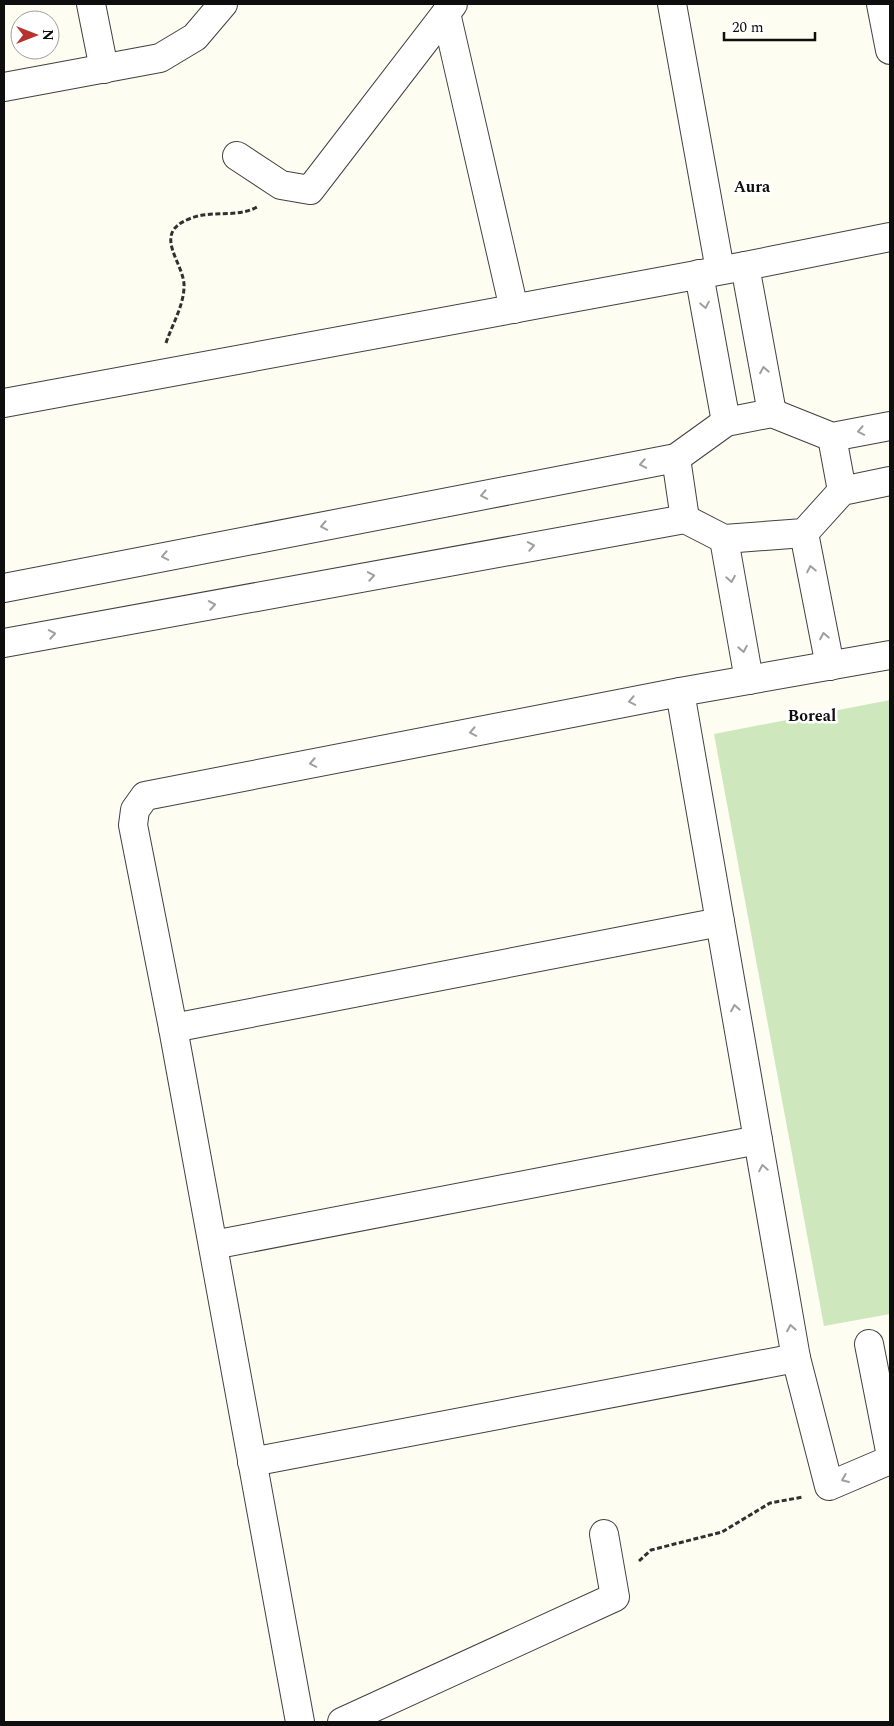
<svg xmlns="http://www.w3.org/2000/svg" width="894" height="1726" viewBox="0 0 894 1726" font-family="Spectral,serif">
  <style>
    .green { fill: #cee7bc }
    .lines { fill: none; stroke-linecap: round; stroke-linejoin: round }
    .minor-casing { stroke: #414141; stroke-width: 30 }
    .path { stroke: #303030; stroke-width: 3; stroke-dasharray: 5 2.5; stroke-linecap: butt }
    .minor { stroke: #fff; stroke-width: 28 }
    .oneway { stroke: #9f9f9f }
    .labels { text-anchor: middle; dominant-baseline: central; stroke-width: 5; stroke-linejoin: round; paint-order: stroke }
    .neighbourhood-label { font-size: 16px; font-weight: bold; fill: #0e0e0e; stroke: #fff }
  </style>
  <rect width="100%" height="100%" fill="#fefdf1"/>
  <polygon class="green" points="890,700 890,1314 824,1326 714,734"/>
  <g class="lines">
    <defs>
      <g id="minor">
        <polyline points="91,4 104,69"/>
        <polyline points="672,4 720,270"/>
        <polyline points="881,4 890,50"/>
        <polyline points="446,13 514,309"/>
        <polyline points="4,87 160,58 195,37 223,4"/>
        <polyline points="237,156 281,185 310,190 453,4"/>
        <polyline points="745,266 772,413"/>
        <polyline points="699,274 726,422"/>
        <polyline points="4,403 745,266 890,237"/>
        <polyline points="832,437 842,491"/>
        <polyline points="676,458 685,519"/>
        <polyline points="804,533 830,666"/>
        <polyline points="724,539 749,680"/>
        <polyline points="4,588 676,458 726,422 772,413 832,437 890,426"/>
        <polyline points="4,643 685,519 724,539 804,533 842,491 890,481"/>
        <polyline points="680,692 796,1358 829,1486 890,1460"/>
        <polyline points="173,1028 720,922"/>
        <polyline points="213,1245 758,1140"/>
        <polyline points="869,1344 890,1451"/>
        <polyline points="252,1462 796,1358"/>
        <polyline points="300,1722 173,1028 133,825 135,810 145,796 680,692 890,655"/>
        <polyline points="342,1722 615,1597 604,1534"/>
      </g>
    </defs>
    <use href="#minor" class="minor-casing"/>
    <g class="path">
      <path d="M166 343C172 325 183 307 184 288 186 264 150 234 189 219 212 209 237 219 259 206"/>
      <polyline points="639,1561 651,1550 722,1532 770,1503 803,1497"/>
    </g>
    <use href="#minor" class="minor"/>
  </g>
  <defs><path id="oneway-chevron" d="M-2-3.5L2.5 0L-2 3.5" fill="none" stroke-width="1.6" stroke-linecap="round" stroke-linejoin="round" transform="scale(1.25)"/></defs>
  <g class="oneway">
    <use href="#oneway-chevron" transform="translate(705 305) rotate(79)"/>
    <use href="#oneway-chevron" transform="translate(764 370) rotate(-100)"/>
    <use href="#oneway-chevron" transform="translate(861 431) rotate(169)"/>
    <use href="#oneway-chevron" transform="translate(643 464) rotate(169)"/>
    <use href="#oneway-chevron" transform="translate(484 495) rotate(169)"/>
    <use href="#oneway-chevron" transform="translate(324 526) rotate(169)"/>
    <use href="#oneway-chevron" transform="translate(531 546) rotate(-10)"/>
    <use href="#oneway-chevron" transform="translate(165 556) rotate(169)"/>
    <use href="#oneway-chevron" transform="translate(811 569) rotate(-101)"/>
    <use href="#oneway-chevron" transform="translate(371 576) rotate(-10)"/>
    <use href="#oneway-chevron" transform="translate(731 579) rotate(80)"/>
    <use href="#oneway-chevron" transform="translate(212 605) rotate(-10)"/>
    <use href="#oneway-chevron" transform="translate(52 634) rotate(-10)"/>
    <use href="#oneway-chevron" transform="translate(824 636) rotate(-101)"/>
    <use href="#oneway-chevron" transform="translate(743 649) rotate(80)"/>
    <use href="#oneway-chevron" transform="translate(632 701) rotate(169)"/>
    <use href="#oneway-chevron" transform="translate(473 732) rotate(169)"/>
    <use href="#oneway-chevron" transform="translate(313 763) rotate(169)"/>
    <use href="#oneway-chevron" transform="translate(735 1008) rotate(-100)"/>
    <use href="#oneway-chevron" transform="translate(763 1168) rotate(-100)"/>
    <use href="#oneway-chevron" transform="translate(791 1328) rotate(-100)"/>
    <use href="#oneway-chevron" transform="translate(845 1479) rotate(157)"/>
  </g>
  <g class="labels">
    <g class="neighbourhood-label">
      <text x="752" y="187">Aura</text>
      <text x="812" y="716">Boreal</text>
    </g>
  </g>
  <rect width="894" height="1726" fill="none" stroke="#0e0e0e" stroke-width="10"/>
  <g transform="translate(35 35) rotate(90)"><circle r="24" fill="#ffffff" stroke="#9f9f9f"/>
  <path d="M0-4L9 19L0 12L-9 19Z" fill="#b7332d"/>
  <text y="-8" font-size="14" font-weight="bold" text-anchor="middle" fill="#0e0e0e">N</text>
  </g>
  <path d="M724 32v8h91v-8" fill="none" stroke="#0e0e0e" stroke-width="2.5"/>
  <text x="732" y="32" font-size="15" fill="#0e0e0e" stroke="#ffffff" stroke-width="4" paint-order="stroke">20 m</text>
</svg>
